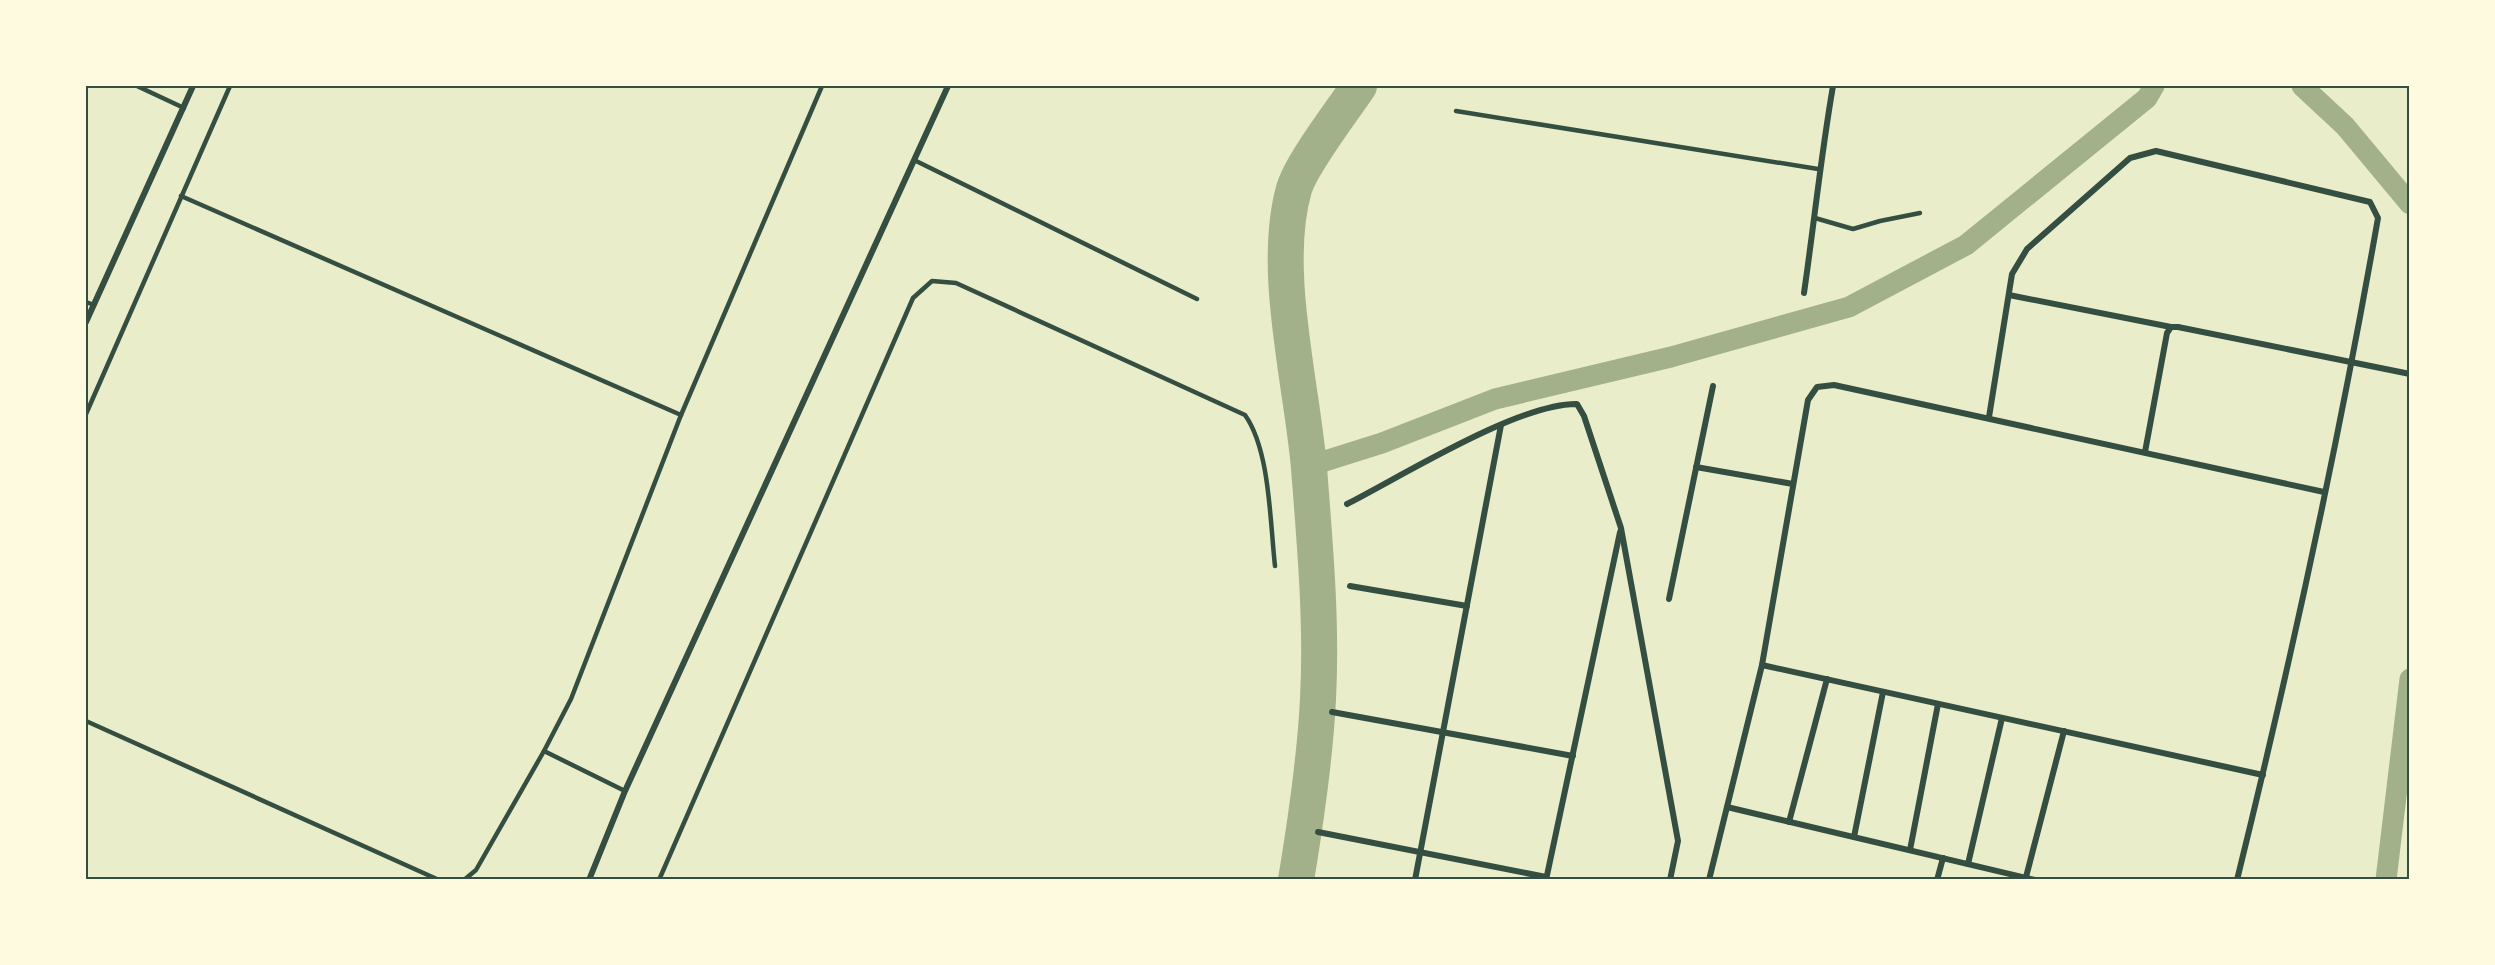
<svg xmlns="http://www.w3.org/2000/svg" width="2495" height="965" viewBox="0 0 2495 965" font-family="'Zilla Slab',serif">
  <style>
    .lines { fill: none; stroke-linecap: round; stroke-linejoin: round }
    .canal { stroke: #a3b18a; stroke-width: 21 }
    .river { stroke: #a3b18a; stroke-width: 36 }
    .service { stroke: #344e41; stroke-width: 4.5 }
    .minor { stroke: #344e41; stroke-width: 6 }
    .neatline { fill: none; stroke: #344e41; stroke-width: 2 }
  </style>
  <rect width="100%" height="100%" fill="#e9edc9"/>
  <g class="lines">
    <g class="canal">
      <polyline points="2302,86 2345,126 2410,204"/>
      <polyline points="1309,466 1382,443 1495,399 1671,357 1849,307 1966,245 2147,98 2154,86"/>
      <polyline points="2386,880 2410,679"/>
    </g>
    <path class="river" d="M1296 880C1306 820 1315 760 1318 699 1322 623 1315 545 1309 468 1302 385 1271 269 1294 189 1301 164 1343 110 1359 86"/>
    <g class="service">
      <polyline points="137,86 184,108"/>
      <polyline points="1456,111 1818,169"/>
      <polyline points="914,160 1197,299"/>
      <polyline points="181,196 681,415"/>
      <polyline points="1815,218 1853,229 1880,221 1920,213"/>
      <polyline points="86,302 94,305"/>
      <polyline points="86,414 230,86"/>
      <polyline points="86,721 439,880"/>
      <polyline points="625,791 544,751 571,699 681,415 822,86"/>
      <polyline points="464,880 476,870 544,751"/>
      <path d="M659 880 913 298 932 281 956 283 1245 415C1270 450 1270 522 1275 566"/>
    </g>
    <g class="minor">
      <path d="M1804 293C1814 224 1821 155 1833 86"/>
      <polyline points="2009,295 2171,327"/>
      <polyline points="86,322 193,86"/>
      <path d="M1989 417 2012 274 2027 249 2130 158 2156 151 2370 202 2378 218C2339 440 2291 661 2237 880"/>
      <polyline points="2145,452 2167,333 2171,327 2178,327 2410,374"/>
      <polyline points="1696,467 1793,484"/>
      <path d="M1347 504C1402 476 1519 403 1577 404L1584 416 1621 528 1678 841 1670 880"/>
      <polyline points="1350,586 1467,606"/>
      <polyline points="1669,599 1713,386"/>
      <polyline points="1762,665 2263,775"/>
      <polyline points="1332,712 1573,756"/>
      <polyline points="1727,807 2035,880"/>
      <polyline points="1789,822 1827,679"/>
      <polyline points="1318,832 1546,877"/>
      <polyline points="1854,837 1883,692"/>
      <polyline points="1910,850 1938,704"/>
      <polyline points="1968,864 2002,718"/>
      <polyline points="2026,877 2064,731"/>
      <polyline points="589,880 625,791 948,86"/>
      <polyline points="1415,880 1501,425"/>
      <polyline points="1546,880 1620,532"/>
      <polyline points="1709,880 1762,665 1808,400 1817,387 1834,385 2324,492"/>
      <polyline points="1937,880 1943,858"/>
    </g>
  </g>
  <rect width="2495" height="965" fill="none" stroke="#fefae0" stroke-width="174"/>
  <rect x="87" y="87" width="2321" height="791" class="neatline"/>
</svg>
